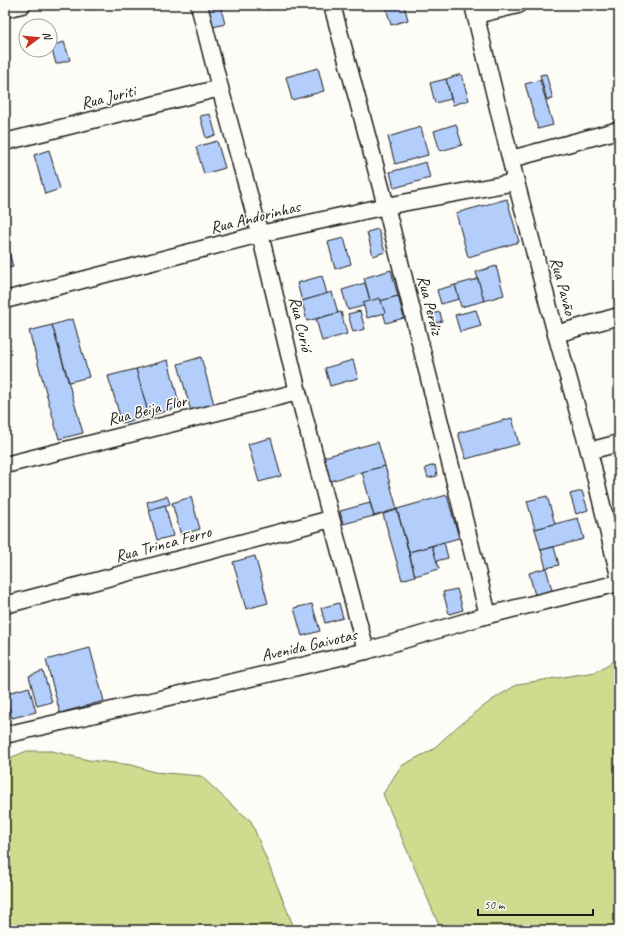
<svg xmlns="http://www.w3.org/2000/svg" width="624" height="935" viewBox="0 0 624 935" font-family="Caveat,sans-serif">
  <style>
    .green { fill: #cedc90; stroke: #757c56 }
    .building { fill: #b3cefb; stroke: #1c1c1c }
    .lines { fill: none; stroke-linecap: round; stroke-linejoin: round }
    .minor-casing { stroke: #1c1c1c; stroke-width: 19 }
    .minor { stroke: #fdfcf7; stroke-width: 16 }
    .labels { text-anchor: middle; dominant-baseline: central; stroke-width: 3; stroke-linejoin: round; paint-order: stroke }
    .street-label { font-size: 17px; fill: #1c1c1c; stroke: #fdfcf7 }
  </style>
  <rect width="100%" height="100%" fill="#fdfcf7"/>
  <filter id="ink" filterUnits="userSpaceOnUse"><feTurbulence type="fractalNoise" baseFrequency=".025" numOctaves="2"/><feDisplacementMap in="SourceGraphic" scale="8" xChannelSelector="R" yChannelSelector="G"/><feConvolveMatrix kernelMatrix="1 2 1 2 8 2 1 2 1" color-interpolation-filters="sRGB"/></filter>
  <g filter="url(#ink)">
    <g class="green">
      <polygon points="619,658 619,930 441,930 383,794 401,766 432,750 458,726 492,700 518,684 595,672"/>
      <polygon points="27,751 52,751 88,760 132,765 154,772 201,776 234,807 251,821 295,930 5,930 5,760"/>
    </g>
    <g class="building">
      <polygon points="207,5 220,5 225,24 213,27"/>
      <polygon points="266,5 282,5 282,6 267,10"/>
      <polygon points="399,5 404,5 408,20 391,25 386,8"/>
      <polygon points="64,42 70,60 56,64 51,46"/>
      <polygon points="318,68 324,91 292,100 286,77"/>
      <polygon points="461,74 469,100 453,105 446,79"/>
      <polygon points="546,74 553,99 547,100 540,75"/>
      <polygon points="446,79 451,99 435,103 430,83"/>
      <polygon points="540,80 553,125 538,129 525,84"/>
      <polygon points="210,114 216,135 206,138 200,116"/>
      <polygon points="456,124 462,145 440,151 434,131"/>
      <polygon points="421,127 428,155 395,164 388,137"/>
      <polygon points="217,141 225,168 204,174 196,147"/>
      <polygon points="49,150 60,189 45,194 34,155"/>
      <polygon points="426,162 430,178 394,188 390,172"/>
      <polygon points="507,199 519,242 468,257 456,213"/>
      <polygon points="378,229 385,252 373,256 367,232"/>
      <polygon points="5,237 13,267 5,269"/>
      <polygon points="344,238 351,264 335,269 328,242"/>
      <polygon points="496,266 504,295 484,301 476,272"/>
      <polygon points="391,270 398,296 371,304 364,278"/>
      <polygon points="322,276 327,294 302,301 297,283"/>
      <polygon points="478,279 484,301 461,307 455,285"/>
      <polygon points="365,283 371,304 348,310 342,290"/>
      <polygon points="455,285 459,299 441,304 437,290"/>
      <polygon points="332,292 338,313 307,321 302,301"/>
      <polygon points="398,296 404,318 386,323 380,301"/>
      <polygon points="380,298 385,313 367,318 363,303"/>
      <polygon points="476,310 481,326 460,332 455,315"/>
      <polygon points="360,311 365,329 353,332 348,314"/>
      <polygon points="341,312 347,334 322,341 316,319"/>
      <polygon points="440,312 442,321 435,323 432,314"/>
      <polygon points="73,319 89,377 69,382 52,325"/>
      <polygon points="52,325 83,433 59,439 29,331"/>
      <polygon points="201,357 215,408 192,415 178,364"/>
      <polygon points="168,360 180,407 149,416 136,369"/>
      <polygon points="353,360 358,378 330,386 325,368"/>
      <polygon points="136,369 149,416 122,423 108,376"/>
      <polygon points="512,418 519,444 466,459 458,433"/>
      <polygon points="271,438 281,476 259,482 248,444"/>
      <polygon points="378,442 385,466 330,481 324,457"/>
      <polygon points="435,465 437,476 428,478 425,468"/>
      <polygon points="385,466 397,509 374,516 362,472"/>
      <polygon points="582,491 588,510 576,514 570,494"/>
      <polygon points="447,495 459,538 409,552 397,509"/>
      <polygon points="167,496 170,504 149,510 147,502"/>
      <polygon points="547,496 555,524 535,529 527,501"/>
      <polygon points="191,497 200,529 181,535 172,503"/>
      <polygon points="370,503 374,516 343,524 340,511"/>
      <polygon points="165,505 173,536 157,540 149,510"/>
      <polygon points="397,510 415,576 402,580 383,514"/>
      <polygon points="578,518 584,539 541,550 535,529"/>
      <polygon points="444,542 448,558 436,561 432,546"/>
      <polygon points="432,546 439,569 415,576 409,552"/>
      <polygon points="554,547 559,565 546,568 541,550"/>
      <polygon points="255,556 268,603 246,609 233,562"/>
      <polygon points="546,568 553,594 536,599 529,573"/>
      <polygon points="457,589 463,610 449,614 443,592"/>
      <polygon points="339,603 343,618 325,623 321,608"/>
      <polygon points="312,604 320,631 302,636 294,608"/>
      <polygon points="90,648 104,701 60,713 46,660"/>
      <polygon points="43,671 52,702 37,706 29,676"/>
      <polygon points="29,687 36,712 12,718 5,694"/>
    </g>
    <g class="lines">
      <defs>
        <g id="minor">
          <polyline points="199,5 220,88 260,234 298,392 366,651"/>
          <polyline points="332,5 386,206 488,615"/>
          <polyline points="473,5 516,182 556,334 589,451 619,576"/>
          <polyline points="5,9 22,5"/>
          <polyline points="476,15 518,5"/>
          <polyline points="5,142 220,88"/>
          <polyline points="511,159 619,130"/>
          <polyline points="5,300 260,234 386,206 516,182"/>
          <polyline points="556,334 619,316"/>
          <polyline points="589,451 619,443"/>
          <polyline points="5,465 298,392"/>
          <polyline points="5,605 331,519"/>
          <polyline points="5,735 366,651 488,615 619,583"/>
        </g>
      </defs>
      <use href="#minor" class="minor-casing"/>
      <use href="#minor" class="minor"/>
    </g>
  </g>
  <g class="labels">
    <g class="street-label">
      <text transform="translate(108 97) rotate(-14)">Rua Juriti</text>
      <text transform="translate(255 217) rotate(-14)">Rua Andorinhas</text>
      <text transform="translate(563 286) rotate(75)">Rua Pavão</text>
      <text transform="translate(430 305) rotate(76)">Rua Perdiz</text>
      <text transform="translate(301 324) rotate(77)">Rua Curió</text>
      <text transform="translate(147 410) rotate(-14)">Rua Beija Flor</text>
      <text transform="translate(163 544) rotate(-15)">Rua Trinca Ferro</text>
      <text transform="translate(309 645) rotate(-13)">Avenida Gaivotas</text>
    </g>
  </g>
  <rect width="624" height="935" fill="none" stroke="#fdfcf7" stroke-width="20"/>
  <rect x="10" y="10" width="604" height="915" fill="none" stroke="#1c1c1c" stroke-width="1.5" filter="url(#ink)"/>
  <g transform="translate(38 38) rotate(74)"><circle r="19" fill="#fdfcf7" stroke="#a3a29f"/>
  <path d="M0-3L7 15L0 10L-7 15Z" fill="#c8321e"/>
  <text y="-6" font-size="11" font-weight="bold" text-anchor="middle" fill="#1c1c1c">N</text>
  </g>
  <path d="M478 909v6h115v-6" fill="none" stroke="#1c1c1c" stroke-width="2"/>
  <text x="484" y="909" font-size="12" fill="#1c1c1c" stroke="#fdfcf7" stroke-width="3" paint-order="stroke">50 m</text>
</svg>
